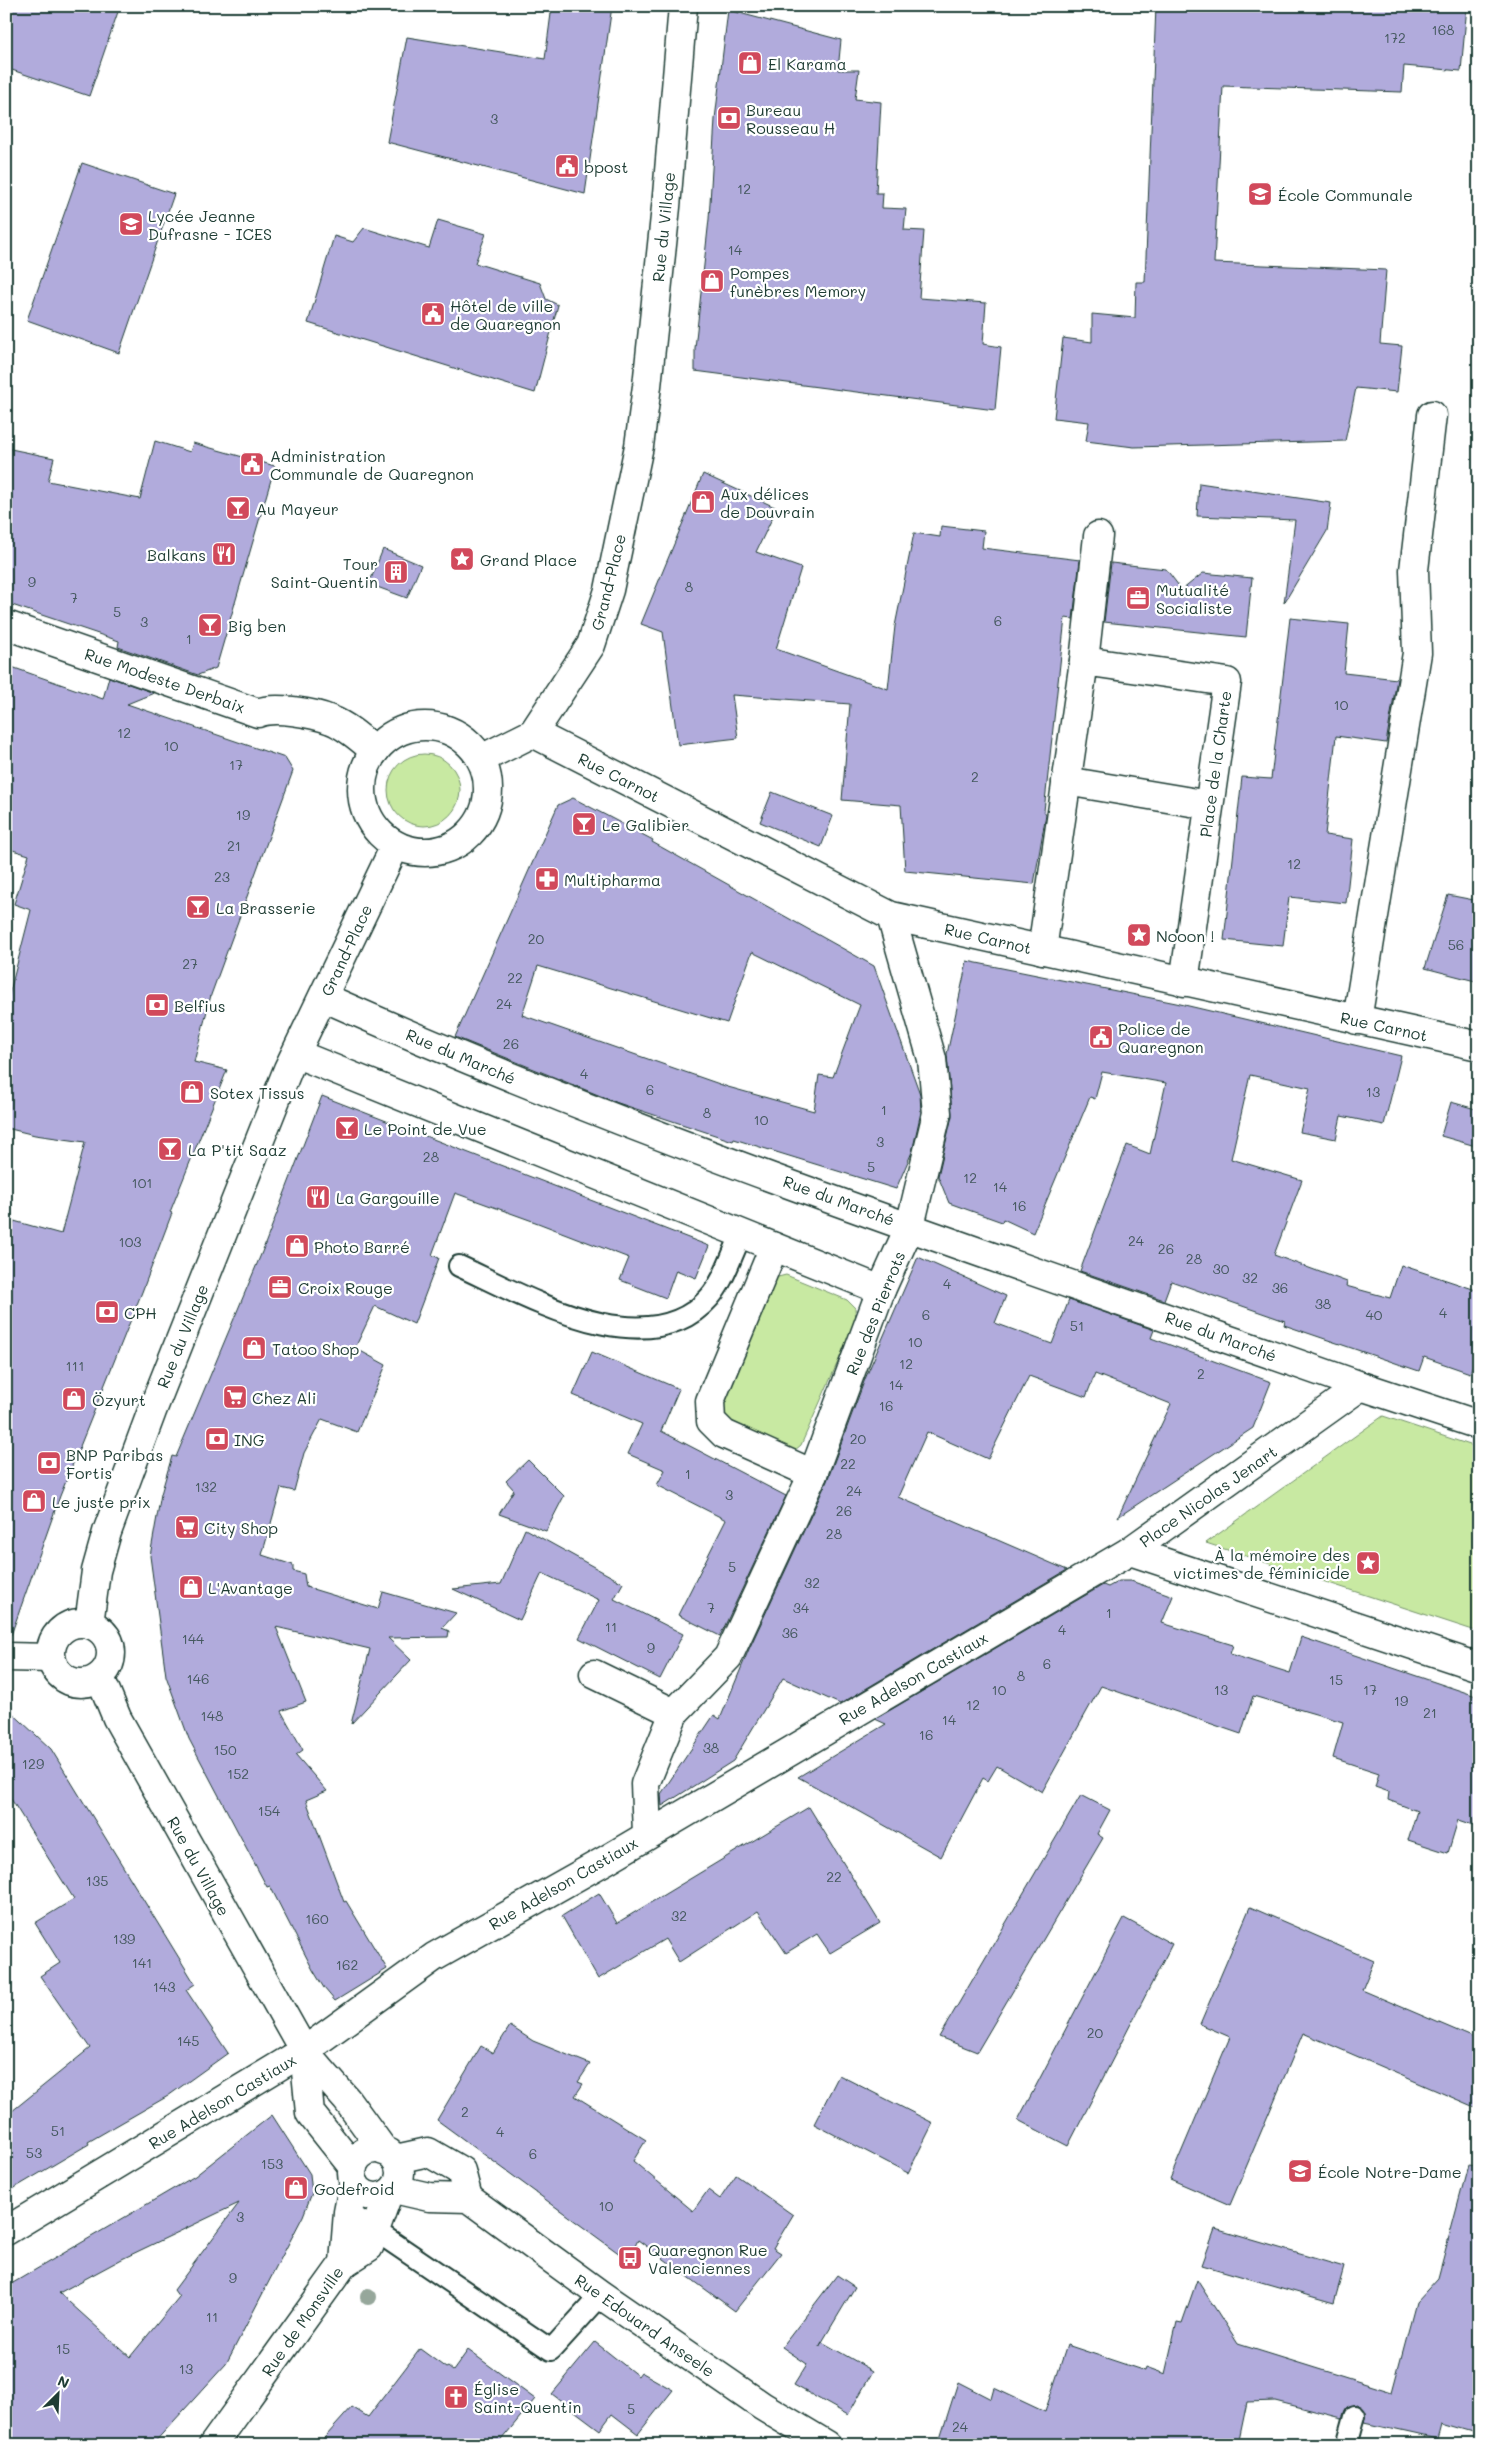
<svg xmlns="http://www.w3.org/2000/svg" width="1485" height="2451" viewBox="0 0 1485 2451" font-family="Mali,sans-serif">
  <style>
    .green { fill: #c8e9a2; stroke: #74936b }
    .building { fill: #b1abdc; stroke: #1f3d34; fill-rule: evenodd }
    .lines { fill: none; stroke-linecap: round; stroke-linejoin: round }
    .service-casing { stroke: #1f3d34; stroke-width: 24 }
    .minor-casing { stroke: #1f3d34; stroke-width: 31 }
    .tertiary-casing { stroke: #1f3d34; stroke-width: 31 }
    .service { stroke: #fff; stroke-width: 20 }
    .minor { stroke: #fff; stroke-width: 28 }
    .tertiary { stroke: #fff; stroke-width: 28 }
    .tree { fill: #96a79b }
    .labels { text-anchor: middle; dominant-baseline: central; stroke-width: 4.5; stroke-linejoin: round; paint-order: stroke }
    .number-label { font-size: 14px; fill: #44585e }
    .poi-label { font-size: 16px; fill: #1f3d34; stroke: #fff; text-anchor: start }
    .street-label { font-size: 16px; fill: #1f3d34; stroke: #fff }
  </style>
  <rect width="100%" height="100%" fill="#fff"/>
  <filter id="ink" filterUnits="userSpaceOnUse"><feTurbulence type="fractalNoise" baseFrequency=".02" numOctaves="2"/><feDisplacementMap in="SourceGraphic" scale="10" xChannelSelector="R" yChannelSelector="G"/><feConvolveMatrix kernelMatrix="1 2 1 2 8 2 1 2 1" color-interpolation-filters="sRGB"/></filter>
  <g filter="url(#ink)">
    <g class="green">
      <circle cx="424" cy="790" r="36"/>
      <polygon points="786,1275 847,1300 855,1308 856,1321 801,1445 794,1451 783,1452 721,1417 721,1400 773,1281 778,1277"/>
      <polygon points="1383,1416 1479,1448 1479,1632 1206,1543"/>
    </g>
    <g class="building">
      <polygon points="6,6 120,6 89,96 6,68"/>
      <polygon points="552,6 612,6 585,194 387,142 407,37 545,59"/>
      <polygon points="1156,6 1467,6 1461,71 1404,66 1402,92 1223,86 1214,263 1386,270 1380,344 1402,346 1397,392 1356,388 1345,441 1134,447 1086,441 1089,422 1054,418 1063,338 1092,342 1092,314 1135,318 1136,282 1145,282"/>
      <polygon points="728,10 841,40 838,70 859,70 855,99 881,102 876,193 883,193 882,208 906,209 904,230 924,231 919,298 986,303 983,344 1001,347 995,410 695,371 695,348 709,219 715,119"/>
      <polygon points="82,163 174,194 119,353 27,320"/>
      <polygon points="438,220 486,234 475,263 540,283 546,299 558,305 535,393 308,323 334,236 353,242 364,228 429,248"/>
      <polygon points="155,441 190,452 193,443 275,466 216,668 198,675 118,647 119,641 6,603 6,448 54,458 48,481 140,499"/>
      <polygon points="703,474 777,508 756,552 801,568 776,649 888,689 895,626 914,533 940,537 941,526 984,531 982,548 1080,560 1073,619 1065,618 1044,811 1046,814 1034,884 905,871 901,805 842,800 850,704 732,695 738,738 678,745 663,632 641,624"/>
      <polygon points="1199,483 1331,503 1327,531 1284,603 1295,520 1197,516"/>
      <polygon points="383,549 421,565 407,598 369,584"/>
      <polygon points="1111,563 1166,569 1182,590 1203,573 1252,578 1246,637 1104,622"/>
      <polygon points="1290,618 1349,624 1344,673 1397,679 1386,743 1336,736 1325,835 1353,839 1346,903 1289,897 1283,946 1224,940 1242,777 1271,779"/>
      <polygon points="6,665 103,699 109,677 154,693 127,704 285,758 293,771 211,995 194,1062 227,1070 170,1212 172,1213 142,1292 60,1496 11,1635 6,1634 6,1232 12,1233 14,1221 61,1234 85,1142 35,1135 6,1128 6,1007 31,910 14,904 29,855 6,848"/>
      <polygon points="772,792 833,816 821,847 760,822"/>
      <path d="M573 798 653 840 652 842 874 966 920 1094 921 1112 912 1152 896 1189 734 1139 733 1141 618 1103 455 1037 558 805ZM752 952 860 1005 833 1077 819 1075 814 1111 728 1087 522 1015 538 966 727 1023Z"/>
      <polygon points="1448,895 1479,901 1479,982 1425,968"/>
      <polygon points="967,961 1176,1003 1401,1056 1384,1125 1341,1116 1336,1139 1300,1132 1310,1088 1250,1075 1231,1159 1302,1180 1274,1255 1347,1282 1346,1286 1390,1298 1401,1265 1479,1291 1479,1347 1470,1373 1424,1357 1419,1371 1284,1325 1285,1321 1171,1281 1164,1300 1080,1271 1127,1145 1150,1154 1166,1083 1102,1072 1095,1099 1090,1097 1033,1233 1003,1219 1002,1222 949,1203 938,1176 952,1116 947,1054"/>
      <polygon points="322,1096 709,1246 696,1278 676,1270 666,1298 620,1280 629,1258 538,1223 455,1193 432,1255 439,1258 414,1324 375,1306 355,1348 386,1365 357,1432 322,1419 304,1453 294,1491 281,1488 262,1555 293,1565 293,1571 304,1574 306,1587 378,1609 383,1592 456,1613 442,1628 449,1631 448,1637 388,1638 411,1660 351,1724 370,1649 276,1627 306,1702 281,1711 303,1750 296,1755 327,1791 306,1800 344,1902 346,1901 387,1969 335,2001 324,1988 313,1970 270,1886 267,1887 189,1739 166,1676 150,1556 161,1494 172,1456 176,1457 262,1252"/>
      <polygon points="1451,1102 1479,1110 1479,1147 1441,1136"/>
      <polygon points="918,1257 1006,1296 995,1323 1052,1344 1069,1300 1154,1330 1151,1338 1271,1382 1253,1428 1118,1517 1171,1404 1095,1374 1086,1397 1029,1376 988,1459 927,1432 898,1497 1067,1570 840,1704 783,1678 733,1761 662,1806 661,1794 714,1715 720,1719 749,1649 827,1481 865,1379"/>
      <polygon points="592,1352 679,1389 661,1431 786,1496 720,1636 678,1615 726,1520 657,1485 665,1470 628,1454 642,1424 573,1395"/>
      <polygon points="528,1460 564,1496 546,1531 499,1514 514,1490 506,1481"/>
      <polygon points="525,1529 623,1583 614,1599 683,1634 660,1679 579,1638 599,1600 542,1573 520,1620 453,1589 501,1584"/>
      <polygon points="1119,1581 1131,1581 1173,1596 1162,1623 1233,1645 1230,1654 1290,1673 1301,1637 1479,1697 1479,1808 1473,1825 1458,1820 1448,1853 1408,1840 1417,1811 1388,1800 1389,1792 1375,1787 1379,1773 1333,1758 1343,1722 1253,1696 1241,1734 1101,1686 1042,1792 997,1766 988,1781 983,1778 941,1857 798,1777 886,1724 875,1719 1103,1585 1108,1587"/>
      <polygon points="6,1707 51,1749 195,1984 186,1990 228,2053 168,2096 88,2142 89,2144 6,2193 6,2116 90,2048 40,1976 60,1963 35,1923 74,1899 6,1791"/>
      <polygon points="1081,1795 1110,1810 1097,1834 1103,1838 977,2052 939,2037"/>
      <polygon points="809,1807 880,1923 830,1953 817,1934 786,1953 758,1911 679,1962 665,1939 598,1979 562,1916 599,1893 617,1923"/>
      <polygon points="1250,1907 1374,1961 1362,1990 1479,2040 1479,2109 1303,2033 1230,2205 1170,2179 1230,2037 1200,2024"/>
      <polygon points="1124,1918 1172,1944 1068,2146 1018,2120"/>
      <polygon points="510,2026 533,2041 590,2064 578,2082 583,2084 575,2096 646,2140 633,2161 693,2211 708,2190 720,2199 736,2175 793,2215 773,2248 781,2253 735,2311 638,2240 628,2260 437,2120 481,2046 493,2053"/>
      <polygon points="839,2075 933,2123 908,2173 814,2124"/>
      <path d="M272 2115 310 2174 312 2193 303 2216 226 2364 152 2445H6V2287L195 2176ZM239 2203 174 2290 179 2297 130 2357 59 2293 122 2259Z"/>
      <polygon points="1468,2165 1479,2166 1479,2435 1441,2424 1437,2439 1365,2423 1366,2413 1358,2404 1347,2407 1342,2418 1275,2401 1247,2402 1238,2445 938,2445 958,2382 991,2399 994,2388 1045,2412 1067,2345 1145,2371 1146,2367 1165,2374 1177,2322 1182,2323 1197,2280 1238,2344 1392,2392 1416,2302 1438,2278"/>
      <polygon points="1215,2229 1344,2267 1334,2303 1202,2265"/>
      <polygon points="837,2275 855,2287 819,2347 822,2342 873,2371 848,2415 794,2385 807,2364 782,2347"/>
      <polygon points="595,2342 638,2376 641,2372 673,2390 638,2434 612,2414 600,2430 552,2394"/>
      <polygon points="420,2349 446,2368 448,2367 453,2371 468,2350 535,2399 497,2445 318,2445 352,2407 368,2417"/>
    </g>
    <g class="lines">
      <defs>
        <g id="service">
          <path d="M459 1266C525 1296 647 1368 709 1298 725 1280 731 1255 742 1234"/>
          <polyline points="348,2212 551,2350 601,2295"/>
          <polyline points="1347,2445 1355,2416"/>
        </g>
        <g id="minor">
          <path d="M6 625 258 713C274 706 314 713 331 720 347 726 362 740 375 751"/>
          <polyline points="1084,661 1098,536"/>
          <polyline points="533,733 891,916 1479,1046"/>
          <polyline points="1066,781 1209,805"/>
          <polyline points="1042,950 1084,661 1227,682 1184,982"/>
          <path d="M323 997C661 1148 1013 1263 1361 1386"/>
          <polyline points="1357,1020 1417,653 1414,570 1432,415"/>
          <polyline points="297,1054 881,1290"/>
          <polyline points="774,1247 710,1401 711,1421 724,1434 813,1474"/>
          <polyline points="1479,1425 1361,1386 1130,1551 1479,1667"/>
          <polyline points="6,1657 51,1658"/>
          <polyline points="594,1674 674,1713 728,1657 813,1474 881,1290 910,1226 937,1113 932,1059 891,916"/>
          <polyline points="647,1834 645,1784 674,1713"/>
          <polyline points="6,2231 304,2051 434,1957 606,1860 1130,1551"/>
        </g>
        <g id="tertiary">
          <circle cx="425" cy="789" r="63"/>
          <polyline points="481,759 533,733 591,645 609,590 639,446 647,386 666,207 683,6"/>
          <circle cx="81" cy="1653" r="30"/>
          <polyline points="89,1624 96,1571 107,1532 152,1411 288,1069 395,846"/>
          <polyline points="100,1677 117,1718 304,2051 347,2100 384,2151"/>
          <polyline points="304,2051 310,2113 353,2167"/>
          <circle cx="376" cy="2173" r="24"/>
          <polyline points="396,2159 428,2152 461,2171 468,2198"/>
          <polyline points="394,2189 429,2197 468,2198 601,2295 762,2406 827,2445"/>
          <polyline points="344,2263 369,2247 388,2194"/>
          <polyline points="213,2445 344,2263 348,2212 354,2182"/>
        </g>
      </defs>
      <use href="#service" class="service-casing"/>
      <use href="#minor" class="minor-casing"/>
      <use href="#tertiary" class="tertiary-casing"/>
      <use href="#service" class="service"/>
      <use href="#minor" class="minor"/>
      <use href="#tertiary" class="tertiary"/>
    </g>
    <circle class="tree" cx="368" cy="2297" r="8"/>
  </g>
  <defs>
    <symbol id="shop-square" viewBox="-11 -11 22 22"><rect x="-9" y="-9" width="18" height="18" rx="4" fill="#d1495b" stroke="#fff"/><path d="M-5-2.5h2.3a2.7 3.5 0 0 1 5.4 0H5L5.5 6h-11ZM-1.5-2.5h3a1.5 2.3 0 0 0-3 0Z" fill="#fff"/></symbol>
    <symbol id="bank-square" viewBox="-11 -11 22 22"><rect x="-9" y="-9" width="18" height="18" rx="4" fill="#d1495b" stroke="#fff"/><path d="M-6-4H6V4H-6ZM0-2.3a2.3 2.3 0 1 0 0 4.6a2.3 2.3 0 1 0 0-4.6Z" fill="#fff"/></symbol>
    <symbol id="civic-square" viewBox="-11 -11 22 22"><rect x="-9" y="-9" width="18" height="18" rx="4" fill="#d1495b" stroke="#fff"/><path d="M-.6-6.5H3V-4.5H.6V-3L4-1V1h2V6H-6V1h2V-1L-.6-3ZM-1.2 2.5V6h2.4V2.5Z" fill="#fff"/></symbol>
    <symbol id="school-square" viewBox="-11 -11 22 22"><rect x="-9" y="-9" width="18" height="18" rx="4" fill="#d1495b" stroke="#fff"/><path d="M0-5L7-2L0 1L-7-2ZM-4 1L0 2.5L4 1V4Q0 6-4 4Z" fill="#fff"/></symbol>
    <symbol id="bar-square" viewBox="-11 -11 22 22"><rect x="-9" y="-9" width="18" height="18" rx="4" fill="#d1495b" stroke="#fff"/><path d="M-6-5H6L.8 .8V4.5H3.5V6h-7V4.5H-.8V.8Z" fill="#fff"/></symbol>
    <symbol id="restaurant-square" viewBox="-11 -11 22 22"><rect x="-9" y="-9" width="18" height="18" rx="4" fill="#d1495b" stroke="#fff"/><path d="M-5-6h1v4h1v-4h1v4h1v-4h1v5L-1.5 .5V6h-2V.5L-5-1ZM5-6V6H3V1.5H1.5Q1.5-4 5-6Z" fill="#fff"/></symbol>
    <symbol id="sight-square" viewBox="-11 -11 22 22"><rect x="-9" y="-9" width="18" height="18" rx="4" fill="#d1495b" stroke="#fff"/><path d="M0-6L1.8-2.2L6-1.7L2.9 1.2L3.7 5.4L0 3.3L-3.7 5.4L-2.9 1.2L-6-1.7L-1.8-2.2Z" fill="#fff"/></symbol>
    <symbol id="building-square" viewBox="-11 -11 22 22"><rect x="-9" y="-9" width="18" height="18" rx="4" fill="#d1495b" stroke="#fff"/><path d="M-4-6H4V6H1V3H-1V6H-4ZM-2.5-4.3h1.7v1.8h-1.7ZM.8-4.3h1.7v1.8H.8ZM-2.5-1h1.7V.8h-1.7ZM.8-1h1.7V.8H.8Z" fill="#fff"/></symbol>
    <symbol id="office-square" viewBox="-11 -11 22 22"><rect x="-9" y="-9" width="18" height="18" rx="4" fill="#d1495b" stroke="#fff"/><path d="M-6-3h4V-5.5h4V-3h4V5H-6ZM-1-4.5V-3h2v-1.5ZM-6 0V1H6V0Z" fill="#fff"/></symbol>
    <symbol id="pharmacy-square" viewBox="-11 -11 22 22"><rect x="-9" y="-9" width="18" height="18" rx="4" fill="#d1495b" stroke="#fff"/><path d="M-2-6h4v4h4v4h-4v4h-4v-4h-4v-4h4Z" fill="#fff"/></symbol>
    <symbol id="supermarket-square" viewBox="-11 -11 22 22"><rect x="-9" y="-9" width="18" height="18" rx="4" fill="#d1495b" stroke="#fff"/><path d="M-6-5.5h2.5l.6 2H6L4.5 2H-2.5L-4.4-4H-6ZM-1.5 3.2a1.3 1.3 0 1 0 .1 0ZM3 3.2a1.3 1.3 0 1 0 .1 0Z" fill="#fff"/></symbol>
    <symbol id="bus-square" viewBox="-11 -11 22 22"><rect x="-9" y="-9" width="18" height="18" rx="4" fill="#d1495b" stroke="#fff"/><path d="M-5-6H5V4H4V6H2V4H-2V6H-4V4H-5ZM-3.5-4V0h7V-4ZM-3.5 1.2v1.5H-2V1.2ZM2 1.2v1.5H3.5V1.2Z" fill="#fff"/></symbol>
    <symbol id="church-square" viewBox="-11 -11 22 22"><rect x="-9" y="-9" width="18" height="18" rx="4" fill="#d1495b" stroke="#fff"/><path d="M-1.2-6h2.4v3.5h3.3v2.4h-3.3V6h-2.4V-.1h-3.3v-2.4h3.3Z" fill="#fff"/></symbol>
  </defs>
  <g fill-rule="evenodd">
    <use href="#shop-square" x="736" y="49" width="28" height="28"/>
    <use href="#bank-square" x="715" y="104" width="28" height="28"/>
    <use href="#civic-square" x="553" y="152" width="28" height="28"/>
    <use href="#school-square" x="1246" y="180" width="28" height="28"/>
    <use href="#school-square" x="117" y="210" width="28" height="28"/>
    <use href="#shop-square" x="698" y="267" width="28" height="28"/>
    <use href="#civic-square" x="419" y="300" width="28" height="28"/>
    <use href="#civic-square" x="238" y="450" width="28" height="28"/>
    <use href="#shop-square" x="689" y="488" width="28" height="28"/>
    <use href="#bar-square" x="224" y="494" width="28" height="28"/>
    <use href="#restaurant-square" x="210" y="540" width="28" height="28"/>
    <use href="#sight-square" x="448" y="545" width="28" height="28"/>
    <use href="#building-square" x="382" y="558" width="28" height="28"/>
    <use href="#office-square" x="1124" y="584" width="28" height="28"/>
    <use href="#bar-square" x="196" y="611" width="28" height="28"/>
    <use href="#bar-square" x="570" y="810" width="28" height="28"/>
    <use href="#pharmacy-square" x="533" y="865" width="28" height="28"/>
    <use href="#bar-square" x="184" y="893" width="28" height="28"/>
    <use href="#sight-square" x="1125" y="921" width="28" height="28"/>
    <use href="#bank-square" x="143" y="991" width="28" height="28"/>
    <use href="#civic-square" x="1087" y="1023" width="28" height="28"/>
    <use href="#shop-square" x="178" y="1078" width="28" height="28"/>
    <use href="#bar-square" x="333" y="1114" width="28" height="28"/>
    <use href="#bar-square" x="156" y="1135" width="28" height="28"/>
    <use href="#restaurant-square" x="304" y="1183" width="28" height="28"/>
    <use href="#shop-square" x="283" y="1232" width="28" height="28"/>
    <use href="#office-square" x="266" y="1273" width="28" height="28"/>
    <use href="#bank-square" x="93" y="1298" width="28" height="28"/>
    <use href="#shop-square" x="240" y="1334" width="28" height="28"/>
    <use href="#supermarket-square" x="221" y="1383" width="28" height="28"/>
    <use href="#shop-square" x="60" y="1385" width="28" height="28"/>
    <use href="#bank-square" x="203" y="1425" width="28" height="28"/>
    <use href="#bank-square" x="35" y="1449" width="28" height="28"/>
    <use href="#shop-square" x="20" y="1487" width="28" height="28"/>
    <use href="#supermarket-square" x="173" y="1513" width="28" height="28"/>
    <use href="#sight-square" x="1354" y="1549" width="28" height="28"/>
    <use href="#shop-square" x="177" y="1573" width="28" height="28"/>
    <use href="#school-square" x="1286" y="2157" width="28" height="28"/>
    <use href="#shop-square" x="282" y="2174" width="28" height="28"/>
    <use href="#bus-square" x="616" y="2244" width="28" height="28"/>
    <use href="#church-square" x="442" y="2383" width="28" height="28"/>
  </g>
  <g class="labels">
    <g class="number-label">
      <text x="1443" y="29">168</text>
      <text x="1395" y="37">172</text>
      <text x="494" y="118">3</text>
      <text x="744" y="188">12</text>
      <text x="735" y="249">14</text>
      <text x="32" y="581">9</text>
      <text x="689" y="586">8</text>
      <text x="74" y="597">7</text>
      <text x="117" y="611">5</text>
      <text x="998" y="620">6</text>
      <text x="144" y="621">3</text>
      <text x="189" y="638">1</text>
      <text x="1341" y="704">10</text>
      <text x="124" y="732">12</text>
      <text x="171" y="745">10</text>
      <text x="236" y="764">17</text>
      <text x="975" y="776">2</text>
      <text x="243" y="814">19</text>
      <text x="234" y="845">21</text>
      <text x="1294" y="863">12</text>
      <text x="222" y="876">23</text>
      <text x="536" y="938">20</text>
      <text x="1456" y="944">56</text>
      <text x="190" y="963">27</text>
      <text x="515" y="977">22</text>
      <text x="504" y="1003">24</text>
      <text x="511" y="1043">26</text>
      <text x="584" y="1073">4</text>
      <text x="650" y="1089">6</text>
      <text x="1373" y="1091">13</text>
      <text x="884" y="1109">1</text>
      <text x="707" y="1112">8</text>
      <text x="761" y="1119">10</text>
      <text x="880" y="1141">3</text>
      <text x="431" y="1156">28</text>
      <text x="871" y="1166">5</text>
      <text x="970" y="1177">12</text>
      <text x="142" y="1182">101</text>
      <text x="1000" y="1186">14</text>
      <text x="1019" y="1205">16</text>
      <text x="1136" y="1240">24</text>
      <text x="130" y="1241">103</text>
      <text x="1166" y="1248">26</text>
      <text x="1194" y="1258">28</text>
      <text x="1221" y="1268">30</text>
      <text x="1250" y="1277">32</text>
      <text x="947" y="1283">4</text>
      <text x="1280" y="1287">36</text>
      <text x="1323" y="1303">38</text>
      <text x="1443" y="1312">4</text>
      <text x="926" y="1314">6</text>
      <text x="1374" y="1314">40</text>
      <text x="1077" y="1325">51</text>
      <text x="915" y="1341">10</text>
      <text x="906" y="1363">12</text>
      <text x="75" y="1365">111</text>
      <text x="1201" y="1373">2</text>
      <text x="896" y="1384">14</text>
      <text x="886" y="1405">16</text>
      <text x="858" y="1438">20</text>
      <text x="848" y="1463">22</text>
      <text x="688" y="1473">1</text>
      <text x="206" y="1486">132</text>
      <text x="854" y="1490">24</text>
      <text x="729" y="1494">3</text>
      <text x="844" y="1510">26</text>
      <text x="834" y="1533">28</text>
      <text x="732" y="1566">5</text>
      <text x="812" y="1582">32</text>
      <text x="711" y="1607">7</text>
      <text x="801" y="1607">34</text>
      <text x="1109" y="1612">1</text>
      <text x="611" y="1626">11</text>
      <text x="1062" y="1629">4</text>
      <text x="790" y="1632">36</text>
      <text x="193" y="1638">144</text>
      <text x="651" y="1647">9</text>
      <text x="1047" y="1663">6</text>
      <text x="1021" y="1675">8</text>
      <text x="198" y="1678">146</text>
      <text x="1336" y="1679">15</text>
      <text x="999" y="1689">10</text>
      <text x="1221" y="1689">13</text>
      <text x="1370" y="1689">17</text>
      <text x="1401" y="1700">19</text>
      <text x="973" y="1704">12</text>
      <text x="1430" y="1712">21</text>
      <text x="212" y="1715">148</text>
      <text x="949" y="1719">14</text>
      <text x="926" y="1734">16</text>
      <text x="711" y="1747">38</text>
      <text x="225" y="1749">150</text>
      <text x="33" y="1763">129</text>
      <text x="238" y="1773">152</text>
      <text x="269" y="1810">154</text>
      <text x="834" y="1876">22</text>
      <text x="97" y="1880">135</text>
      <text x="679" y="1915">32</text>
      <text x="317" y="1918">160</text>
      <text x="124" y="1938">139</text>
      <text x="142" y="1962">141</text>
      <text x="347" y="1964">162</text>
      <text x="164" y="1986">143</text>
      <text x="1095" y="2032">20</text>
      <text x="188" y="2040">145</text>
      <text x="465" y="2111">2</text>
      <text x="58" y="2130">51</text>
      <text x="500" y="2131">4</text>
      <text x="34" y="2152">53</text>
      <text x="533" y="2153">6</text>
      <text x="272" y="2163">153</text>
      <text x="606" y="2205">10</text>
      <text x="240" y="2216">3</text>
      <text x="233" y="2277">9</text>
      <text x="212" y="2316">11</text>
      <text x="63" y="2348">15</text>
      <text x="186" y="2368">13</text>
      <text x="631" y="2408">5</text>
      <text x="960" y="2426">24</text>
    </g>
    <g class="poi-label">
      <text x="768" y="63">El Karama</text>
      <text x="746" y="109">Bureau<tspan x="746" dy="18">Rousseau H</tspan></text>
      <text x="584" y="166">bpost</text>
      <text x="1278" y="194">École Communale</text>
      <text x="148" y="215">Lycée Jeanne<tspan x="148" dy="18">Dufrasne - ICES</tspan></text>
      <text x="730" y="272">Pompes<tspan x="730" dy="18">funèbres Memory</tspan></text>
      <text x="450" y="305">Hôtel de ville<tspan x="450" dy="18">de Quaregnon</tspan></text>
      <text x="270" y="455">Administration<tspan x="270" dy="18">Communale de Quaregnon</tspan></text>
      <text x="720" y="493">Aux délices<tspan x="720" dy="18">de Douvrain</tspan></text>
      <text x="256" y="508">Au Mayeur</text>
      <text x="206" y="554" text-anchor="end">Balkans</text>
      <text x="480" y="559">Grand Place</text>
      <text x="378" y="563" text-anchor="end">Tour<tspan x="378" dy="18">Saint-Quentin</tspan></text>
      <text x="1156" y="589">Mutualité<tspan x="1156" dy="18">Socialiste</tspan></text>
      <text x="228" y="625">Big ben</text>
      <text x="602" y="824">Le Galibier</text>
      <text x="564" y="879">Multipharma</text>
      <text x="216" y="907">La Brasserie</text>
      <text x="1156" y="935">Nooon !</text>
      <text x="174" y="1005">Belfius</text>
      <text x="1118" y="1028">Police de<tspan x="1118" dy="18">Quaregnon</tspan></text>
      <text x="210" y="1092">Sotex Tissus</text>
      <text x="364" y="1128">Le Point de Vue</text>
      <text x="188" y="1149">La P'tit Saaz</text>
      <text x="336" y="1197">La Gargouille</text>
      <text x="314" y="1246">Photo Barré</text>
      <text x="298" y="1287">Croix Rouge</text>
      <text x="124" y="1312">CPH</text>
      <text x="272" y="1348">Tatoo Shop</text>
      <text x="252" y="1397">Chez Ali</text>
      <text x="92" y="1399">Özyurt</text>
      <text x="234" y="1439">ING</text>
      <text x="66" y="1454">BNP Paribas<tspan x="66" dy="18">Fortis</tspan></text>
      <text x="52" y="1501">Le juste prix</text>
      <text x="204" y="1527">City Shop</text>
      <text x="1350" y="1554" text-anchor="end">À la mémoire des<tspan x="1350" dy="18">victimes de féminicide</tspan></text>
      <text x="208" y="1587">L'Avantage</text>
      <text x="1318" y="2171">École Notre-Dame</text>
      <text x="314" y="2188">Godefroid</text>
      <text x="648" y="2249">Quaregnon Rue<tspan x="648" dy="18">Valenciennes</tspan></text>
      <text x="474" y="2388">Église<tspan x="474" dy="18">Saint-Quentin</tspan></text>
    </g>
    <g class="street-label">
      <text transform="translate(663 227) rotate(-84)">Rue du Village</text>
      <text transform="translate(608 582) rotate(-76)">Grand-Place</text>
      <text transform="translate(165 680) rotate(19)">Rue Modeste Derbaix</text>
      <text transform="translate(1215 764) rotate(-82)">Place de la Charte</text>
      <text transform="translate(619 777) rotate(27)">Rue Carnot</text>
      <text transform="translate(988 938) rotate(13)">Rue Carnot</text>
      <text transform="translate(346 950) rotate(-65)">Grand-Place</text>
      <text transform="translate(1384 1026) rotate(12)">Rue Carnot</text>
      <text transform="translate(461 1056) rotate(23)">Rue du Marché</text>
      <text transform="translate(839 1200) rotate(20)">Rue du Marché</text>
      <text transform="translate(875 1313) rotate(-68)">Rue des Pierrots</text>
      <text transform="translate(182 1336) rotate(-68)">Rue du Village</text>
      <text transform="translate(1221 1336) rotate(20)">Rue du Marché</text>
      <text transform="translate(1208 1496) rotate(-35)">Place Nicolas Jenart</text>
      <text transform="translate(913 1678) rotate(-30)">Rue Adelson Castiaux</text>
      <text transform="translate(199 1866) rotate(61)">Rue du Village</text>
      <text transform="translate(563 1883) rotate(-30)">Rue Adelson Castiaux</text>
      <text transform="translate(222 2101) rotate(-31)">Rue Adelson Castiaux</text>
      <text transform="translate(302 2321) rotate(-55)">Rue de Monsville</text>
      <text transform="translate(645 2325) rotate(35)">Rue Edouard Anseele</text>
    </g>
  </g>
  <rect width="1485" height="2451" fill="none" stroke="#fff" stroke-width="25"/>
  <rect x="12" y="12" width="1460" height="2426" fill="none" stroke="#1f3d34" stroke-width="2" filter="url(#ink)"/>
  <g transform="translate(58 2394) rotate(24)" stroke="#ffffff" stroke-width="4" paint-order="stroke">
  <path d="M0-4L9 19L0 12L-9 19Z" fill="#1f3d34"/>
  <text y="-8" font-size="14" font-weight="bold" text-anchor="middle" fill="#1f3d34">N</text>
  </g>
</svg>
